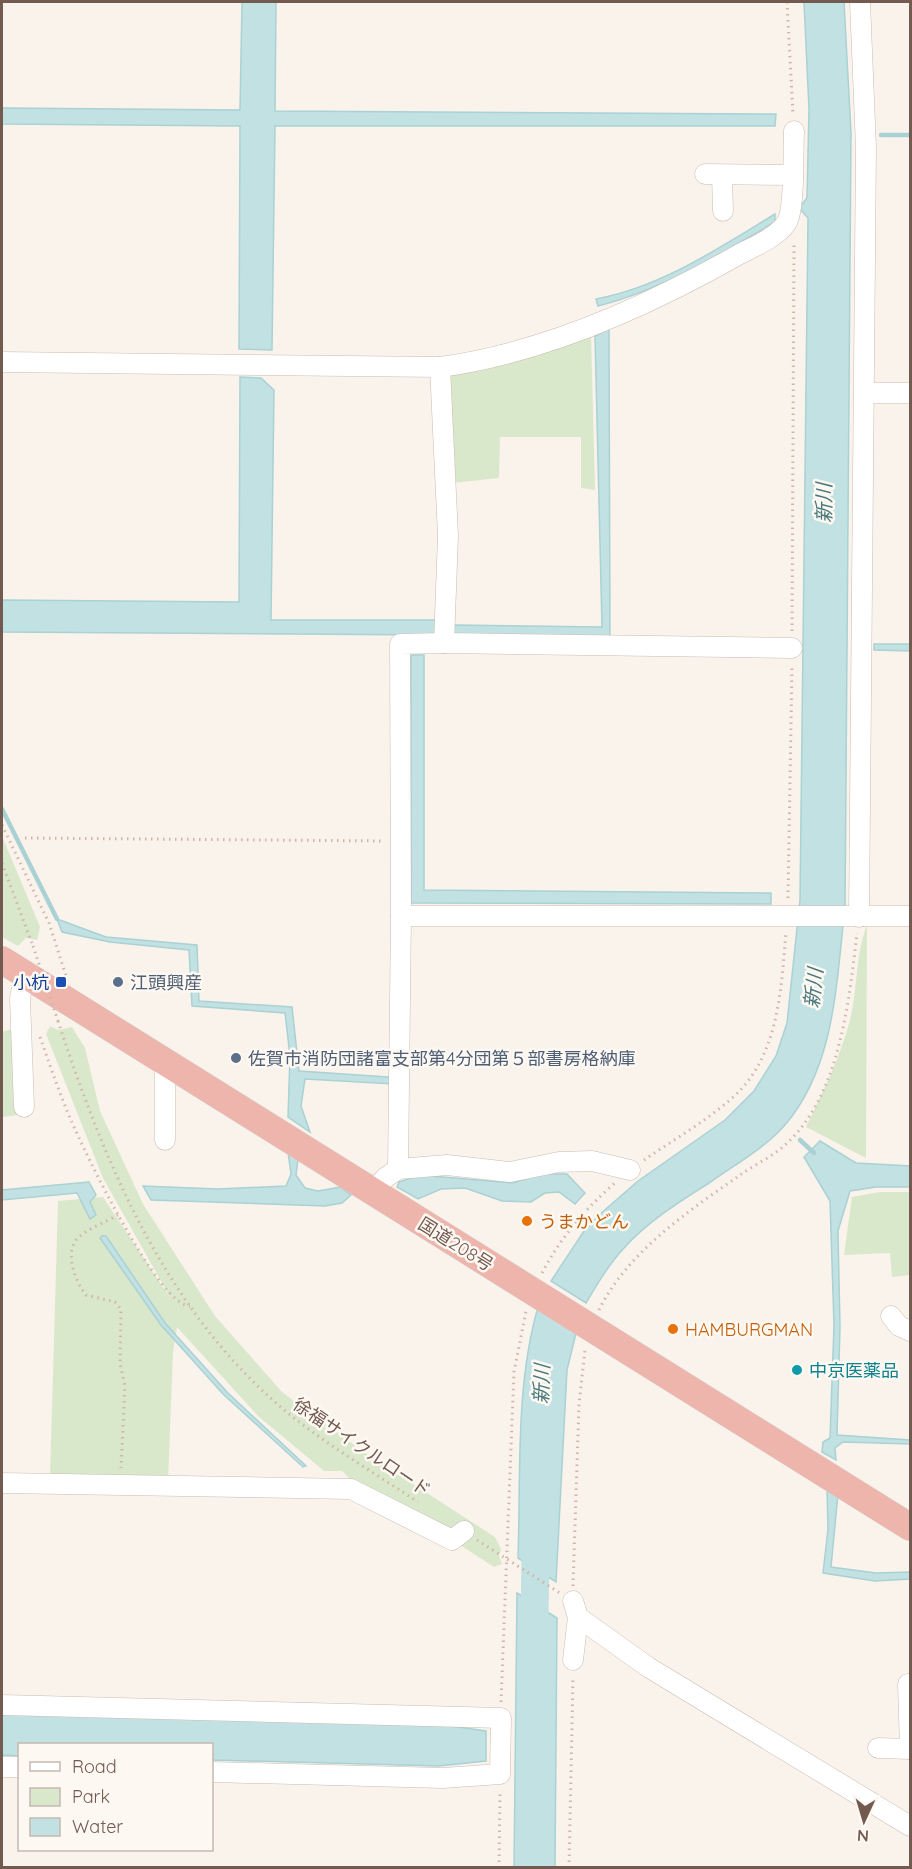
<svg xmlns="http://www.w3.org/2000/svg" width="912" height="1869" viewBox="0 0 912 1869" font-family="Quicksand,'Noto Sans JP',sans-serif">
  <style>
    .green { fill: #d9e7cb }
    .water { fill: #c2e1e2; stroke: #aad1d3; stroke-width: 1.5 }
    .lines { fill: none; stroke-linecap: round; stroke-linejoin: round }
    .stream { stroke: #aad1d3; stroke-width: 4.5 }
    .river { stroke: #c2e1e2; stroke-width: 28 }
    .minor-casing { stroke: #ccbbb3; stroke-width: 21 }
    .highway-casing { stroke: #d8d1ce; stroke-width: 28 }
    .path { stroke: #d2b5a9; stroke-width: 3; stroke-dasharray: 1.5 4.5; stroke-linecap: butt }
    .minor { stroke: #fff; stroke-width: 20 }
    .highway { stroke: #edb5ab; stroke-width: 27 }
    .path-bridge { stroke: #d2b5a9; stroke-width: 3; stroke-dasharray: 1.5 4.5; stroke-linecap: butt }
    .transit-dot { fill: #1a4fb4; stroke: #fdf8f2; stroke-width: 2 }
    .service-dot { fill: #5c6f8a; stroke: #fdf8f2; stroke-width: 2 }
    .food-dot { fill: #e8710a; stroke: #fdf8f2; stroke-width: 2 }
    .culture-dot { fill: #0f9aa8; stroke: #fdf8f2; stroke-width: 2 }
    .labels { text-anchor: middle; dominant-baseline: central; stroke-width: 5; stroke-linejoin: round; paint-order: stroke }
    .transit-label { font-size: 18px; fill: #164399; stroke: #fdf8f2; text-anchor: end }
    .service-label { font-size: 18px; fill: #4e5e75; stroke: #fdf8f2; text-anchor: start }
    .food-label { font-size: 18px; fill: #c56008; stroke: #fdf8f2; text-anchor: start }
    .street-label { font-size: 18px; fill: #735a51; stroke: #fdf8f2 }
    .culture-label { font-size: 18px; fill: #0d838f; stroke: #fdf8f2; text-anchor: start }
    .water-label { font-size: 20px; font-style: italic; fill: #4a797c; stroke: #fdf8f2 }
  </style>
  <rect width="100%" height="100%" fill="#faf3ec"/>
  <g class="green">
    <polygon points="591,332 595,490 581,488 581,437 500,437 499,478 452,483 445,374"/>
    <polygon points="2,836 40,927 37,940 26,938 18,946 2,937"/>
    <path d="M867 925 866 1158 806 1127C823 1092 840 1058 850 1020 858 989 855 956 867 925Z"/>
    <polygon points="50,1026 58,1030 72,1027 85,1048 100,1111 143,1204 215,1316 282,1392 368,1455 495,1537 501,1549 499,1556 502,1564 494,1567 460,1545 452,1528 441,1529 350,1479 342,1471 324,1471 258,1416 177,1327 173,1352 168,1481 50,1478 58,1201 103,1197 171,1299 103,1178 46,1034"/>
    <polygon points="15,1028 17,1115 2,1117 2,1032"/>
    <polygon points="880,1192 910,1192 910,1275 892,1277 890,1253 844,1255 852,1197"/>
  </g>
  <g class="water">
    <polygon points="242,2 276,2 275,111 776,114 775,126 275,126 272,350 239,349 240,126 2,124 2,108 240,110"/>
    <path d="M804 2H844L851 133 845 908C836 982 836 1065 785 1125 766 1147 736 1164 712 1181 683 1200 649 1220 625 1247 609 1264 598 1283 586 1303L551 1281 584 1231 599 1215 638 1181 725 1120 754 1091 776 1056 787 1023 800 900 808 218 799 208 807 198 809 109Z"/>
    <path d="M775 214V222C719 255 662 290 598 306L596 299C661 287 719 248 775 214Z"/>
    <polygon points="609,328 610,636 455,637 453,625 602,627 595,336"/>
    <polygon points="240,377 261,378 274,390 271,620 435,620 435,635 2,632 2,600 239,602"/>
    <polygon points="874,644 910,644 910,651 874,650"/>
    <polygon points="411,655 424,655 424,890 771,893 771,904 411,903"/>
    <polygon points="57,919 106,937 197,945 199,1001 292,1007 299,1071 388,1077 393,1084 305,1079 301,1106 310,1132 288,1117 290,1056 285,1013 192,1006 189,950 110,942 62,932"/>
    <polygon points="820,1141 856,1163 910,1166 910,1187 876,1187 850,1191 838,1231 840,1327 837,1435 910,1440 910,1444 843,1442 835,1448 836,1460 822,1452 823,1442 830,1438 834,1325 830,1201 804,1157"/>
    <polygon points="288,1152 298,1159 296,1175 305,1188 318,1191 340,1187 351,1195 342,1203 325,1206 151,1200 143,1186 218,1189 286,1186 291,1174"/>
    <polygon points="541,1174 567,1174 585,1193 575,1204 559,1192 545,1193 531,1202 502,1201 465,1188 441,1189 418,1199 397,1187 399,1182 420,1175 513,1183"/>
    <polygon points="89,1182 96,1195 90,1202 96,1215 90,1219 77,1193 2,1200 2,1190"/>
    <polygon points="102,1236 106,1236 165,1323 227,1392 306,1466 303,1467 223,1394 161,1325 100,1238"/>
    <path d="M538 1307 577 1329 567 1370 556 1582 518 1558C521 1475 515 1387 538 1307Z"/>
    <polygon points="827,1486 838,1494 831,1567 876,1573 910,1572 910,1579 875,1581 823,1573 828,1529"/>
    <polygon points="517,1593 557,1618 555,1867 514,1867"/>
    <polygon points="2,1712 444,1725 486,1731 486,1761 439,1766 212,1760 212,1744 20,1744 19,1756 2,1755"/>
  </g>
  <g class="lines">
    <g class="stream">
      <polyline points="881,135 910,135"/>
      <polyline points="2,809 57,919"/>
      <polyline points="800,1140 814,1153"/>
    </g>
    <polyline class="river" points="534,1643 536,1531"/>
    <defs>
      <g id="minor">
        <polyline points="705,174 792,175"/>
        <polyline points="722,175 723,211"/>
        <path d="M2 362 440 367C544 353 648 306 738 255 753 247 778 237 787 222 795 208 793 150 794 131"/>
        <polyline points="864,393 910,393"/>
        <polyline points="444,643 792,648"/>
        <polyline points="401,916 400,644 444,643 448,536 440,367"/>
        <polyline points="859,917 866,148 860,2"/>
        <polyline points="24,1107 20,999 22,987 28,977"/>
        <polyline points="165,1140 165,1074 170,1065"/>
        <polyline points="398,1169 447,1165 510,1172 559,1162 592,1161 630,1170"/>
        <polyline points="372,1193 385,1178 398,1169 401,916 910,916"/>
        <polyline points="891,1316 899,1326 910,1331"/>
        <polyline points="2,1483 351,1489 452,1540 464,1531"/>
        <polyline points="573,1601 578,1617 573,1660"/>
        <polyline points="578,1617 648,1667 910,1826"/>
        <polyline points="908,1684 910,1749"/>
        <polyline points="2,1705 501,1718 500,1774 443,1778 212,1772"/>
        <polyline points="878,1748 910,1749"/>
        <polyline points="2,1767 20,1767"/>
      </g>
      <polyline id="highway" points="2,960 910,1527"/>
    </defs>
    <use href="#minor" class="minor-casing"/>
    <use href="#highway" class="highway-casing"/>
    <g class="path">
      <polyline points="787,2 793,114"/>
      <polyline points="792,631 794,242"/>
      <polyline points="2,825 49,923 66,976"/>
      <polyline points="25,838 385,841"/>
      <polyline points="2,863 33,946"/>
      <polyline points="788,898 792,665"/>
      <path d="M58 1021C105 1164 165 1309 283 1409 325 1444 373 1472 418 1502"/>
      <path d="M40 1037C50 1065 59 1093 71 1120 84 1151 159 1307 190 1306"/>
      <path d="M644 1160C673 1140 705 1122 731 1099 779 1058 781 990 786 932"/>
      <path d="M118 1215C106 1222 86 1229 77 1239 64 1253 76 1283 86 1295L115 1302 121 1309 120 1363 125 1386 121 1468"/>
      <path d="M542 1273C561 1237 585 1209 615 1183"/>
      <path d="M599 1310C628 1251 690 1210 743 1173 756 1164 773 1156 785 1145 840 1096 849 1001 857 933"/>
      <polyline points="477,1540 560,1593"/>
      <polyline points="573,1586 579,1404 585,1350"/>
      <polyline points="501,1702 514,1372 526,1311"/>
      <polyline points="499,1868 500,1791"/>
      <polyline points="569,1868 573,1677"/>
    </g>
    <use href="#minor" class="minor"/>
    <use href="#highway" class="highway"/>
    <polyline class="path-bridge" points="33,946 58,1021"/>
  </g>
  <rect class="transit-dot" x="55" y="976" width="12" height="12" rx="3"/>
  <g class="service-dot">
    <circle cx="118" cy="982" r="6"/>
    <circle cx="236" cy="1058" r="6"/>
  </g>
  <g class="food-dot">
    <circle cx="527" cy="1221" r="6"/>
    <circle cx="673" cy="1329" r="6"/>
  </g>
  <circle class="culture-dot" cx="797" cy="1370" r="6"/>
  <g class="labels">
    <g class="transit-label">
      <text x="49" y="982">小杭</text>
    </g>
    <g class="service-label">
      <text x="130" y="982">江頭興産</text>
      <text x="248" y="1058">佐賀市消防団諸富支部第4分団第５部書房格納庫</text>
    </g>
    <g class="food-label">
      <text x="539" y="1221">うまかどん</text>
      <text x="685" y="1329">HAMBURGMAN</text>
    </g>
    <g class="street-label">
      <text transform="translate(456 1244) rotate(32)">国道208号</text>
      <text transform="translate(362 1447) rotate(34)">徐福サイクルロード</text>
    </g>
    <g class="culture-label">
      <text x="809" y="1370">中京医薬品</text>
    </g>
    <g class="water-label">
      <text transform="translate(823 503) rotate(-90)">新川</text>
      <text transform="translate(813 988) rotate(-84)">新川</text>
      <text transform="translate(541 1384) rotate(-88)">新川</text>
    </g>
  </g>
  <rect width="912" height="1869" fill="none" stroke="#735a51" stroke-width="6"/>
  <rect x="18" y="1743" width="195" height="108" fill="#fdf8f2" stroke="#c6b9b2" stroke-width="1.5"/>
  <rect x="30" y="1762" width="30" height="9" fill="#ffffff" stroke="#c6b9b2" stroke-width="1.5"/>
  <text x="72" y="1773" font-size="18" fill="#735a51">Road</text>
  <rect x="30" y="1788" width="30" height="18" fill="#d9e7cb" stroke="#c6b9b2" stroke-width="1.5"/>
  <text x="72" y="1803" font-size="18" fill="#735a51">Park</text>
  <rect x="30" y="1818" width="30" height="18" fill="#c2e1e2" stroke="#c6b9b2" stroke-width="1.5"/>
  <text x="72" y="1833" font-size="18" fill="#735a51">Water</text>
  <g transform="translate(864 1821) rotate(184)" stroke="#fdf8f2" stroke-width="4.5" paint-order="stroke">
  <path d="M0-4.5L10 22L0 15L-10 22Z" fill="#735a51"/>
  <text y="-9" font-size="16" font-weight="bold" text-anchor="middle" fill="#735a51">N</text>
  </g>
</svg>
